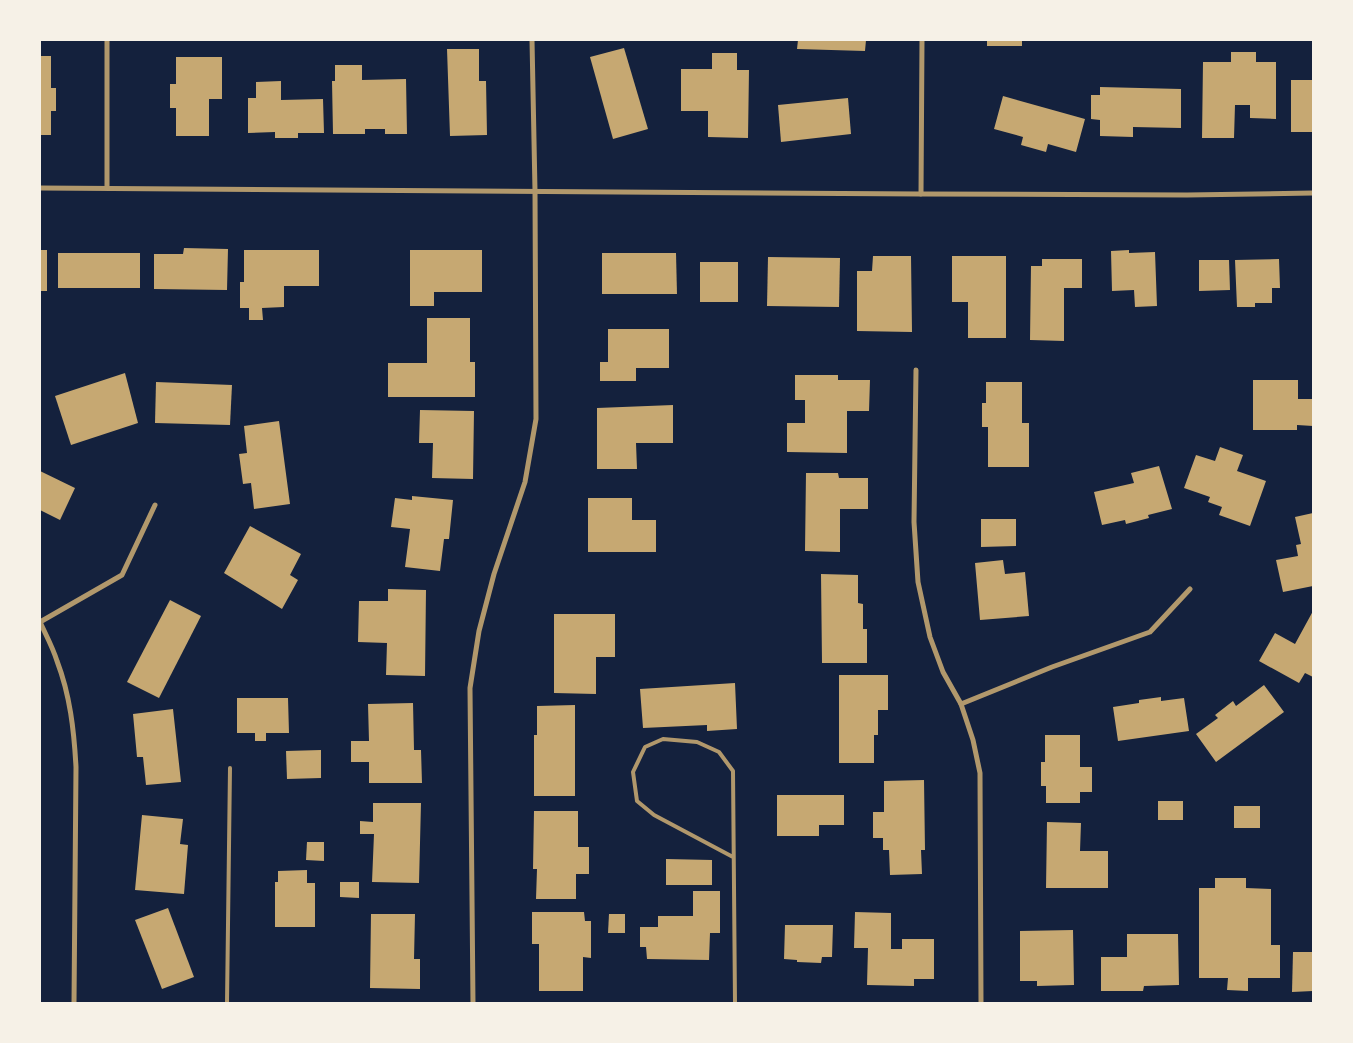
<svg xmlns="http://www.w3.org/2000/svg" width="1353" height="1043" viewBox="0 0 1353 1043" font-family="'Archivo Narrow',sans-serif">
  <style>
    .building { fill: #c6a872 }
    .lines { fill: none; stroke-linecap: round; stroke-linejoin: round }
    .service { stroke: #b1986c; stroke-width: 4 }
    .minor { stroke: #b1986c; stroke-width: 5 }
  </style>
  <rect width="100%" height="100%" fill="#14213d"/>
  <g class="building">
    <polygon points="798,40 866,40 865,51 797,49"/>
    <rect x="987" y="40" width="35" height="6"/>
    <polygon points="624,48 648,129 613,139 590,57"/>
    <polygon points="447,49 479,49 479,81 486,81 487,135 450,136"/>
    <polygon points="1231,52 1256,52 1256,62 1276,62 1276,119 1250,118 1250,105 1235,105 1234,138 1202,138 1203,62 1231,62"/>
    <polygon points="712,53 737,53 737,70 749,70 748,138 708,137 708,111 681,111 681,69 712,69"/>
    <polygon points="40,56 51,56 51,88 56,88 56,111 51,111 51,135 40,135"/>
    <polygon points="176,57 222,57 222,99 209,99 209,136 176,136 176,108 170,108 170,84 176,84"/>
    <polygon points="335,65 362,65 362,80 406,79 407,134 385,134 385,129 365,129 365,134 333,134 332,81 335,81"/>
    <rect x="1291" y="80" width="22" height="52"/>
    <polygon points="281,81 281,100 323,99 324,133 298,133 298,138 275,138 275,132 248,133 248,98 256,98 256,82"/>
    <polygon points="1100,87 1181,89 1181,128 1133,127 1133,137 1100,136 1100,120 1091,119 1091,95 1100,95"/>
    <polygon points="1003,96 1085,119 1076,152 1048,144 1046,152 1021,145 1023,137 994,129"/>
    <polygon points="848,98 851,134 781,142 778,105"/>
    <polygon points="184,248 228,249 227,290 154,289 154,254 183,254"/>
    <rect x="40" y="250" width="7" height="41"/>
    <polygon points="244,250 319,250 319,286 284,286 284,307 262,308 263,320 249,320 249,308 240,308 240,282 244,282"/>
    <polygon points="410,250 482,250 482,292 434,292 434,306 410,306"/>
    <polygon points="1129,250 1129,253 1155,252 1157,306 1135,307 1134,290 1112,291 1111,251"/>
    <rect x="58" y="253" width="82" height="35"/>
    <polygon points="602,253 676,253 677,294 602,294"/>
    <polygon points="873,256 911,256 912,332 857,331 857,271 872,271"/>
    <polygon points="952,256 1006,256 1006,338 968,338 968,302 952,302"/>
    <polygon points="768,257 840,258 839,307 767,306"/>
    <polygon points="1042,259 1082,259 1082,288 1064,288 1064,341 1030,340 1031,266 1042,266"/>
    <polygon points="1279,259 1280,288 1272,288 1272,303 1255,303 1255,307 1237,307 1235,260"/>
    <polygon points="1199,260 1229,260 1230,290 1199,291"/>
    <rect x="700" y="262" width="38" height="40"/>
    <polygon points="427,318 470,318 470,362 475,362 475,397 388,397 388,363 427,363"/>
    <polygon points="608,329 669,329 669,368 636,368 636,381 600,381 600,362 608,362"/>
    <polygon points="125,373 138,423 71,445 55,396"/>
    <polygon points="795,375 838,375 838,380 870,380 869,411 847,411 847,453 787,452 787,423 805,423 805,400 795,400"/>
    <polygon points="1253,380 1298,380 1298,399 1313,399 1313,426 1297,425 1297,430 1253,430"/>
    <polygon points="156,382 232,385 230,425 155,423"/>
    <polygon points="986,382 1022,382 1022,423 1029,423 1029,467 988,467 988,427 982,427 982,403 986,403"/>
    <polygon points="673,405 673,443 636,443 637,469 597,469 597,408"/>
    <polygon points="420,410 474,411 473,479 432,478 433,443 419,443"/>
    <polygon points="279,421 290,504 254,509 251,483 243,484 239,454 247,453 244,426"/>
    <polygon points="1220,447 1243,455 1237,471 1266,481 1250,526 1219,515 1222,507 1208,502 1210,497 1184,488 1196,455 1215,461"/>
    <polygon points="1159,466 1172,509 1148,515 1149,518 1126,524 1125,520 1102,525 1094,492 1134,483 1131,473"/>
    <polygon points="40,471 75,488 60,520 40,510"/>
    <polygon points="806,473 838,473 839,478 868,478 868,509 840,509 840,552 805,551"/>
    <polygon points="412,496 453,500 449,539 444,539 440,571 405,567 410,529 391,527 395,498 412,500"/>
    <polygon points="588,498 632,498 632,520 656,520 656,552 588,552"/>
    <polygon points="1313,513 1313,586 1283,592 1276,560 1298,556 1296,545 1301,544 1295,517"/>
    <polygon points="981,519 1016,519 1016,546 981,547"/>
    <polygon points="250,526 301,554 290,575 298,580 282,609 224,573"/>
    <polygon points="1003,560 1005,574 1025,572 1029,616 980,620 975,563"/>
    <polygon points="821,574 858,575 858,603 863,604 863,629 867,629 867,663 822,663"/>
    <polygon points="388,589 426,590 425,676 386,675 387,643 358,642 359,601 388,601"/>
    <polygon points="170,600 201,616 159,698 127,682"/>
    <polygon points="1313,611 1313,677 1305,673 1299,683 1259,661 1275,633 1295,644"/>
    <polygon points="554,614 615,614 615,657 596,657 596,694 554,693"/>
    <polygon points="839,675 888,675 888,710 878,710 878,735 874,735 874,763 839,763"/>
    <polygon points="735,683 737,729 707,731 707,725 643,728 640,689"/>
    <polygon points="1264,685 1284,712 1216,762 1196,734 1218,718 1215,715 1233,701 1236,706"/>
    <polygon points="1161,697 1161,701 1184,698 1189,731 1118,741 1113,707 1139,703 1139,700"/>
    <polygon points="237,698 288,698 289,733 266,733 266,741 255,741 255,733 237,733"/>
    <polygon points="413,703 414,750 421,750 422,783 369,783 369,762 351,762 351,741 369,741 368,704"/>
    <polygon points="575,705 575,796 534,796 534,735 537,735 537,706"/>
    <polygon points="173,709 181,782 146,785 143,757 137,757 133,714"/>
    <polygon points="1045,735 1080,735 1080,767 1092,767 1092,792 1080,792 1080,803 1046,803 1046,786 1041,786 1041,762 1045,762"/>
    <polygon points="321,750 321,778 287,779 286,751"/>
    <polygon points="924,780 925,850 921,850 922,874 890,875 889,850 883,850 883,838 873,838 873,812 884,812 884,781"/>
    <polygon points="777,795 844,795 844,825 819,825 819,836 777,836"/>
    <rect x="1158" y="801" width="25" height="19"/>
    <polygon points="373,803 421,803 419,883 372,882 374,834 360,834 360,821 373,822"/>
    <rect x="1234" y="806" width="26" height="22"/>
    <polygon points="534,811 578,811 578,847 589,847 589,874 576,874 576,899 536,899 537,869 533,869"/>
    <polygon points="142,815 183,819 180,844 188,845 184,894 135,890"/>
    <polygon points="1047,822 1081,823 1080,851 1108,851 1108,888 1046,888"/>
    <polygon points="307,842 324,842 324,861 306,860"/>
    <polygon points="666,859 712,860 712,885 666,885"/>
    <polygon points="307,870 307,883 315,883 315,927 275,927 275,882 278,882 278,871"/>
    <polygon points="1215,878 1246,878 1246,888 1271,889 1271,945 1280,945 1280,978 1248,978 1248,991 1227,990 1228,978 1199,978 1199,888 1215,888"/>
    <polygon points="340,882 359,882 359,898 340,897"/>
    <polygon points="693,891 720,891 720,933 710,933 709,960 647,959 646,947 640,947 640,927 658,927 658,916 693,916"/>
    <polygon points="168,908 194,977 162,989 135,920"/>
    <polygon points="532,912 584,912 585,921 591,921 591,958 583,957 583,991 539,991 539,944 532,944"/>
    <polygon points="855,912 891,913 891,949 902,949 902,939 934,939 934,979 914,979 914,986 867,985 868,948 854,948"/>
    <polygon points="371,914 415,914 414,959 420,959 420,989 370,988"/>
    <polygon points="609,914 625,914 625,933 608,933"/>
    <polygon points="785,925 833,925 832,957 822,957 821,963 797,962 797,960 784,959"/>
    <polygon points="1073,930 1074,985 1037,986 1037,981 1020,981 1020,931"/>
    <polygon points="1127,934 1178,934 1179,985 1144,986 1143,991 1101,991 1101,957 1127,957"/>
    <polygon points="1293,952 1313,952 1313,991 1292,992"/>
  </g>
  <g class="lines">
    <g class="service">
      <polyline points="733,857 654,815 637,801 633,772 645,747 663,739 697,742 719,752 733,771 735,1003"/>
      <polyline points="227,1003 230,768"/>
    </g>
    <g class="minor">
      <polyline points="107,40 107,188"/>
      <polyline points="40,188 921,194 1187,195 1313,193"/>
      <polyline points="921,194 922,40"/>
      <polyline points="916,370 914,522 918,582 930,637 943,672 961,704 973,740 980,773 981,1003"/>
      <path d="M40 622C46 635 53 648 57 661 70 695 74 730 76 767L74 1003"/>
      <polyline points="40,622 122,575 155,505"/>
      <polyline points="961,704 1052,667 1150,632 1190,589"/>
      <polyline points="473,1003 470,688 479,631 494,574 525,482 536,419 535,191 532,40"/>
    </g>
  </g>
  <rect width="1353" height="1043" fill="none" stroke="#f6f1e7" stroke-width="82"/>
</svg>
